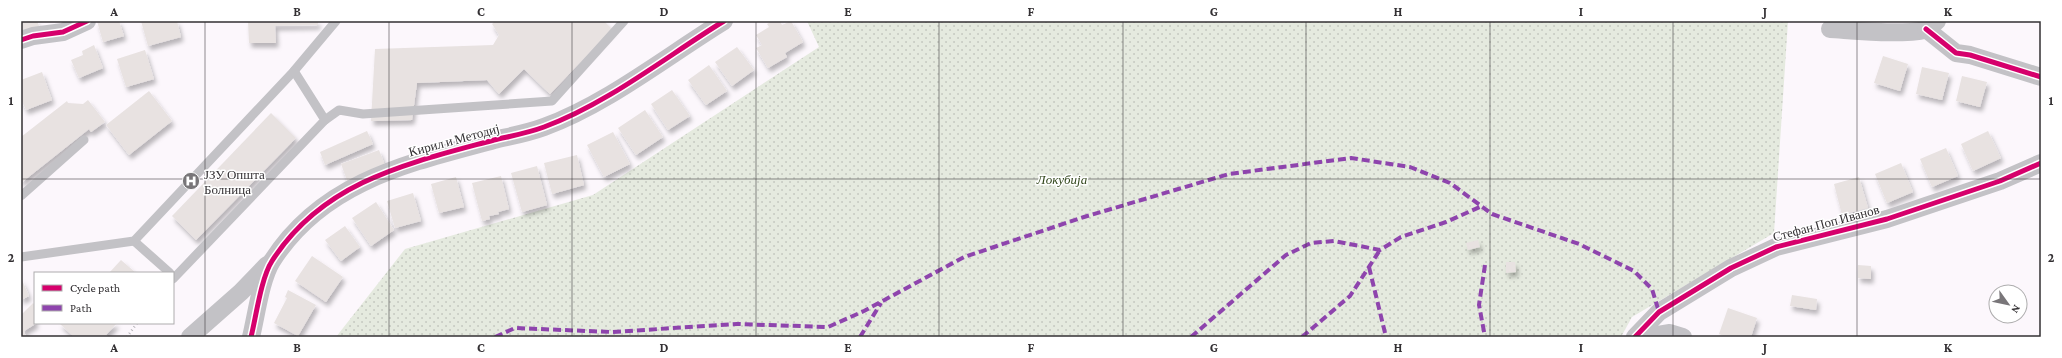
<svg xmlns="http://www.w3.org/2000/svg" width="2062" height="358" viewBox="0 0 2062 358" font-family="'Crimson Pro',serif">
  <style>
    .grass { fill: url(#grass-dots) }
    .building { fill: #e8e2e1; filter: url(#shadow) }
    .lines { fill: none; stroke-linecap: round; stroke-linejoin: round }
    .path { stroke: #b5b4b8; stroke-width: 2.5; stroke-dasharray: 1 3; stroke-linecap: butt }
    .service { stroke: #c3c2c6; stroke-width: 9 }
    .minor { stroke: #c3c2c6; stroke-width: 18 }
    .quiet { stroke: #8e44ad; stroke-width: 4; stroke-dasharray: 8 4; stroke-linecap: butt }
    .cycleway-casing { stroke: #fff; stroke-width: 8 }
    .cycleway { stroke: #d6006c; stroke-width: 5 }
    .grid { fill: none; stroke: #333033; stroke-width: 1; stroke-opacity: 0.55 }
    .labels { text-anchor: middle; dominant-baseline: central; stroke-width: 3; stroke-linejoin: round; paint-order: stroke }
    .street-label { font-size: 13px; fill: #333033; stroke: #fff }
    .poi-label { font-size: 13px; fill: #333033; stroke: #fff; text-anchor: start }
    .park-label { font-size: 13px; font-style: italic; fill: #32471c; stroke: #fff }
    .neatline { fill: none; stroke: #333033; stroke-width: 1.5 }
    .grid-label { font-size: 13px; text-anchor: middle; font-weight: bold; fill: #333033 }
  </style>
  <defs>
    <pattern id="grass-dots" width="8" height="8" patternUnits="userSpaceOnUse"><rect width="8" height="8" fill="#e5eadf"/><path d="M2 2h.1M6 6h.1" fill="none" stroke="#c5c9c0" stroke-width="1.8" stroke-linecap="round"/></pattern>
    <filter id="shadow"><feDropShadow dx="2.5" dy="4.5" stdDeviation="2" flood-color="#0004"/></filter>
  </defs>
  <rect width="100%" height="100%" fill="#fcf7fc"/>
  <polygon class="grass" points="807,21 1788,21 1774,233 1632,317 1621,337 336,337 405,249 593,195 819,47"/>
  <g class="building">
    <polygon points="21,21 37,21 40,28 21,34"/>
    <polygon points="97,21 119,21 124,36 103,42"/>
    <polygon points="141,21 177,21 181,37 148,46"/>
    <polygon points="248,21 318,21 318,25 275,26 276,43 249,43"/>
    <polygon points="495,21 604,21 612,29 550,94 524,69 499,94 487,80 417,83 412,120 371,121 375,49 493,45 499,35 492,24"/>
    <polygon points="772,21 780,21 782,25 791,21 803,42 785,53 787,57 768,68 756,48 762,45 756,35 769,27 767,24"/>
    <polygon points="94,45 103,68 79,78 71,60 83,55 82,51"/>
    <polygon points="737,47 754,70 732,86 715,62"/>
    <polygon points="145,50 154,79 126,87 117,59"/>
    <polygon points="1883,56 1908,64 1900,91 1874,83"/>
    <polygon points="709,65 727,91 706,105 688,80"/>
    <polygon points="1922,67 1949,73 1942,100 1916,94"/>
    <polygon points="42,72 52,100 26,110 21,99 21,80"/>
    <polygon points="1962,76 1987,82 1980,107 1956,101"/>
    <polygon points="672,90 690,116 668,130 651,104"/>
    <polygon points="149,91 172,121 129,155 106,125"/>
    <polygon points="88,100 105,122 91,132 89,129 21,183 21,137 67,101 68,103 83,104"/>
    <polygon points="645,110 663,137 636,155 618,128"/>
    <polygon points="271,113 296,138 196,240 172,216"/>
    <polygon points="367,131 373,144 325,165 320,152"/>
    <polygon points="1988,131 2001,158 1973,171 1961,144"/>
    <polygon points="613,132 630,164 604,177 587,145"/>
    <polygon points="1946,148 1958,176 1932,187 1920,159"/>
    <polygon points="379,150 386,168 348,183 341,164"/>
    <polygon points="577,155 584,185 552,194 544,163"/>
    <polygon points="1901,163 1913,192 1887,203 1875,174"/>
    <polygon points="537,166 547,205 522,212 511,173"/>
    <polygon points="501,176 509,209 498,212 499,214 489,216 490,219 482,221 472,183"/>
    <polygon points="456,177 464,207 439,213 431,184"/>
    <polygon points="1859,177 1868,208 1842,215 1834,184"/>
    <polygon points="413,193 421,221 395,228 387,201"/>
    <polygon points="376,202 394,230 371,246 352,218"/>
    <polygon points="345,226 360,247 341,261 325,240"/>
    <polygon points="1478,240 1480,247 1468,250 1466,243"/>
    <polygon points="312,256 343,277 326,302 295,281"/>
    <polygon points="121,260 136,273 109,273"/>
    <polygon points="1506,262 1515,262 1516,272 1506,273"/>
    <polygon points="1858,265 1871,266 1871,279 1858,278"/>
    <polygon points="21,278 29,296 21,300"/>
    <polygon points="288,290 316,305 298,336 274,323 287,298 285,297"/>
    <polygon points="1792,295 1817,299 1816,310 1790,306"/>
    <polygon points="33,303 35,305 35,323 37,323 24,331 26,337 21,337 21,315"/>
    <polygon points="1728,308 1757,318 1751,337 1726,337 1719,334"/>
    <polygon points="59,323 117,323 106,335 109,337 74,337"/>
  </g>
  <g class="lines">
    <polyline class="path" points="127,337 137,323"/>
    <g class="service">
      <polyline points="325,120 339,110 363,114 552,101 624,21"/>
      <polyline points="21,196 84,140"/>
      <polyline points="134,241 170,273"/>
      <polyline points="21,257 134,241 294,71 336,21"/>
      <polyline points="173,279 325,120 294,71"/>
    </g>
    <g class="minor">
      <path d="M1830 29C1850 30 1911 36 1927 29 1930 27 1934 23 1937 21"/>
      <polyline points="1926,29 1956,53 1970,55 2041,77"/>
      <polyline points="21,40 33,36 63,32 87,21"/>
      <polyline points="190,337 241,292 267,265"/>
      <path d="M251 337C256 317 261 278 272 261 323 181 409 163 494 140 511 136 528 133 544 127 607 104 667 56 724 21"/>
      <polyline points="1635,337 1659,312 1731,268 1776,247 1887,219 2000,181 2041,163"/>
      <polyline points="1646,337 1670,333 1683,337"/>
    </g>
    <g class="quiet">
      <polyline points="1485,265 1479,305 1485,337"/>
      <polyline points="1369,267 1386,337"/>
      <polyline points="495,337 515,328 612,332 737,324 828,327 864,311 964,257 1084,217 1229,174 1351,158 1410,167 1450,183 1492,214 1579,244 1634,271 1652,289 1659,312"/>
      <polyline points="860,337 881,303"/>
      <polyline points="1191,337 1286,255 1311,243 1334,241 1380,250 1401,237 1446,222 1482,206"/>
      <polyline points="1302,337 1350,296 1380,250"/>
    </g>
    <defs>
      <g id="cycleway">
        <polyline points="1926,29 1956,53 1970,55 2041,77"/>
        <polyline points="21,40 33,36 63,32 87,21"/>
        <path d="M251 337C256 317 261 278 272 261 323 181 409 163 494 140 511 136 528 133 544 127 607 104 667 56 724 21"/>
        <polyline points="1635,337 1659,312 1731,268 1776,247 1887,219 2000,181 2041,163"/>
      </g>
    </defs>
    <use href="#cycleway" class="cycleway-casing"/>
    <use href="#cycleway" class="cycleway"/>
  </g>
  <path class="grid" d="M205 21V337M389 21V337M572 21V337M756 21V337M939 21V337M1123 21V337M1306 21V337M1490 21V337M1673 21V337M1857 21V337M21 179H2041"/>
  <defs>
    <symbol id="hospital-disc" viewBox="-11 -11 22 22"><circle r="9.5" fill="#797679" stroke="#fff"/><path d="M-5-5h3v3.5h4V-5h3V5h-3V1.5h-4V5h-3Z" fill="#fff"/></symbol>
  </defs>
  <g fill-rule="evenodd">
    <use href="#hospital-disc" x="181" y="171" width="20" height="20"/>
  </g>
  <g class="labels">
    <g class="street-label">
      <text transform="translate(454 140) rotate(-15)">Кирил и Методиј</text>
      <text transform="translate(1826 223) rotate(-15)">Стефан Поп Иванов</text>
    </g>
    <g class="poi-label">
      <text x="204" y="174">ЈЗУ Општа<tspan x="204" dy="15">Болница</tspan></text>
    </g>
    <g class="park-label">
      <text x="1062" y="179">Локубија</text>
    </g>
  </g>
  <rect width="2062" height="358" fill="none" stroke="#ffffff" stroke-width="44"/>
  <rect x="34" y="272" width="140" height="52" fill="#ffffff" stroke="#adacad"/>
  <rect x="42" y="285" width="20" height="6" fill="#d6006c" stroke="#adacad"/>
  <text x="70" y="292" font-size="12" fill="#333033">Cycle path</text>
  <rect x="42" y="305" width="20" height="6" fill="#8e44ad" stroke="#adacad"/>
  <text x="70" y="312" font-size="12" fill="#333033">Path</text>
  <g transform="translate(2008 304) rotate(123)"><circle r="19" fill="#ffffff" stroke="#adacad"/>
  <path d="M0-3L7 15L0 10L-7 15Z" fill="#797679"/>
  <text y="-6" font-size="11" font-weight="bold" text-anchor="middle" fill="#333033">N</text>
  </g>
  <rect x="22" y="22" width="2018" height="314" class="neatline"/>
  <g class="grid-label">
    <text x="114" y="16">A</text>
    <text x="297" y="16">B</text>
    <text x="481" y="16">C</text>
    <text x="664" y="16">D</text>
    <text x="848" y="16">E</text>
    <text x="1031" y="16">F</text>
    <text x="1214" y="16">G</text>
    <text x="1398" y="16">H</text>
    <text x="1581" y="16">I</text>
    <text x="1765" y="16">J</text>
    <text x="1948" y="16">K</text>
    <text x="11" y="105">1</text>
    <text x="2051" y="105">1</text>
    <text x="11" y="262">2</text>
    <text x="2051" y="262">2</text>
    <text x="114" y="352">A</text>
    <text x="297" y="352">B</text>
    <text x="481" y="352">C</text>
    <text x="664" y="352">D</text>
    <text x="848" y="352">E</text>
    <text x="1031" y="352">F</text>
    <text x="1214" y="352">G</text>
    <text x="1398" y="352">H</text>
    <text x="1581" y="352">I</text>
    <text x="1765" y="352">J</text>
    <text x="1948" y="352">K</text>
  </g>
</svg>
